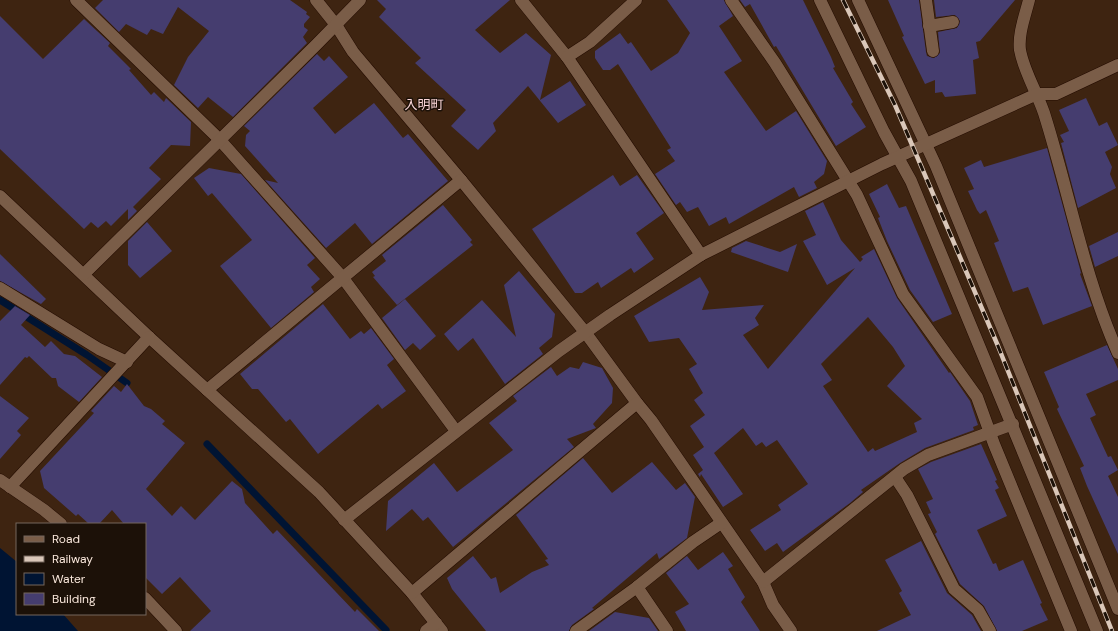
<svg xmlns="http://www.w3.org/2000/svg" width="1118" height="631" viewBox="0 0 1118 631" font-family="'DM Sans','Noto Sans JP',sans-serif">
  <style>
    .water { fill: #001433 }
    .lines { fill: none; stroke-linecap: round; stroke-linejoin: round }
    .stream { stroke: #001433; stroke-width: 7 }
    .building { fill: #453d6f; fill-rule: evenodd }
    .minor-casing { stroke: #240c00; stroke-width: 13 }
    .minor { stroke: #7a5d48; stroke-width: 12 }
    .rail-casing { stroke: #dac7b9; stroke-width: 4.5 }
    .rail { stroke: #1c1108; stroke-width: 3; stroke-dasharray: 9; stroke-linecap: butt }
    .labels { text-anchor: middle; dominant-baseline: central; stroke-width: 3; stroke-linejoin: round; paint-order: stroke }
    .quarter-label { font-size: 13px; fill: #fbd7d9; stroke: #1c1108 }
  </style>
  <rect width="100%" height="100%" fill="#3e2411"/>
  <polygon class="water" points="0,548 17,562 17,614 63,614 78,631 0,631"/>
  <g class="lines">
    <g class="stream">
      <polyline points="0,300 87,355 127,383"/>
      <polyline points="207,444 386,630"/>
    </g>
  </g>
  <g class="building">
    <polygon points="103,0 290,0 307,12 306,14 310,17 304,24 304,27 308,30 303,37 307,43 233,117 208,97 198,108 174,85 188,57 209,31 178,7 163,34 151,29 147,35 126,24 119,32 95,8"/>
    <polygon points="377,0 510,0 475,30 500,53 526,33 551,55 540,100 570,81 586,105 558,123 528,86 493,123 496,131 478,150 451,126 466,110 415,63 421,58 379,17 386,9"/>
    <polygon points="667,0 724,0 733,16 719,26 742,61 724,72 766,131 796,111 827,161 824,174 814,182 817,188 799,197 794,187 729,224 726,217 709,226 698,207 687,212 680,202 676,205 655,174 675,161 667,150 671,148 618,64 610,70 603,70 595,58 595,51 620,33 628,44 631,42 651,71 678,53 690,33"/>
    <polygon points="740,0 803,0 831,57 835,67 833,68 853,102 851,104 866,127 836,146 776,46 774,47 750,4 745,7"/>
    <polygon points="888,0 919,0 926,52 927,56 934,58 940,53 938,32 957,28 960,21 955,15 936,17 934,0 1015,0 980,41 976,42 979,58 973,60 976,94 945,97 942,92 935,93 935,80 925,84 902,37 904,36"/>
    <polygon points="0,16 43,59 84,19 110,43 108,46 131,69 129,70 151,95 154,92 164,102 166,98 191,122 190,146 171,145 149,168 161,179 133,207 137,211 128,220 128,209 111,226 106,221 98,228 91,222 84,229 0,149"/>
    <polygon points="317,54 324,61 329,56 348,77 313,108 335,134 374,103 403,138 408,134 448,181 372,244 355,223 326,248 265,180 278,183 245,146 246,135 250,131 244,126"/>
    <polygon points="1086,98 1099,126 1107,122 1118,145 1105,152 1112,167 1110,174 1116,188 1078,208 1061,143 1064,142 1060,135 1069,131 1059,110"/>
    <polygon points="1047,148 1081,273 1080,274 1092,306 1043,325 1028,287 1013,292 994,243 999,241 986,210 980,214 977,210 968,191 974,189 964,168 981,160 984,167"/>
    <polygon points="209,168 241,174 315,258 307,265 320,279 311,287 314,292 271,328 220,266 252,240 212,193 208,196 194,178"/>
    <polygon points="613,175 620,186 637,175 664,213 636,233 654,259 634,273 631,268 601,288 598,282 582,293 575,293 532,229"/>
    <polygon points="887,184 899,208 906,206 952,314 933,322 910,290 887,241 878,218 880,217 869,194"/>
    <path d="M823 202 841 240 860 262 863 259 861 257 874 249 897 298 949 373 950 372 970 401 978 425 973 427 974 430 925 448 900 463 861 490 863 492 850 503 783 552 777 543 765 551 750 530 781 510 778 505 808 484 777 440 766 447 762 442 756 446 743 428 714 453 743 494 723 507 701 474 700 477 698 474 703 470 693 455 704 447 690 426 705 415 694 400 703 393 689 369 697 364 679 338 649 342 634 316 700 277 709 292 702 310 764 305 755 318 759 325 743 335 768 369 855 268 827 285 803 241 816 235 805 211ZM868 317 893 347 905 366 887 386 922 419 914 423 917 432 875 451 873 448 868 452 823 386 832 380 821 364Z"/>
    <polygon points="443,205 472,240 470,242 473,245 397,305 373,277 375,276 372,272 386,261 382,255"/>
    <polygon points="147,222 172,251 140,278 128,265 128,241"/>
    <polygon points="1118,232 1118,256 1095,267 1089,246"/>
    <polygon points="746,241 780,252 797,244 788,272 731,252 732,248"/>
    <polygon points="0,254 46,299 41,304 0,281"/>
    <polygon points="519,271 555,314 552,337 539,348 543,354 505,384 473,338 458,351 444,334 482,300 516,337 504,285"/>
    <polygon points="405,299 436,336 420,350 413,343 405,350 382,318"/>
    <polygon points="323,304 350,339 361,331 364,334 371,328 394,359 387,365 406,391 382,409 378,404 318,454 290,419 286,422 258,389 252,389 240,374"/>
    <polygon points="15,306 30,315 21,325 45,347 51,341 64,354 75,356 102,377 79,402 58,386 56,378 52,378 29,356 27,358 25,357 0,385 0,321"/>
    <polygon points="1107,345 1118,369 1118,380 1086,394 1096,415 1090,418 1108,457 1111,456 1118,470 1108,476 1118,497 1118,554 1087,486 1080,468 1084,466 1057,409 1059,407 1044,372"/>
    <polygon points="583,362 602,368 613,388 612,403 593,424 596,428 567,439 574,447 453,547 428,517 423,521 412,509 386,531 388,501 434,463 457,492 513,450 489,423 517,401 513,396 551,367 557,376 570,367 579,369"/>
    <polygon points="127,384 144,406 151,409 165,421 162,424 185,443 146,489 172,516 181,506 195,520 232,481 242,489 245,503 273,534 277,530 355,612 357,609 379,631 190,631 211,611 180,577 162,594 145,577 145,524 124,524 112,510 99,524 89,524 78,514 76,516 44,488 40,471 94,413 91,411 114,386 121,392"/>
    <polygon points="0,396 29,418 17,431 21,435 0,459"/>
    <polygon points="981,444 997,480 995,481 999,488 995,490 1007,516 977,530 993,564 996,563 999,571 1023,560 1042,603 1040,604 1048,620 1022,631 997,631 984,606 960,584 935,534 937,532 928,514 931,513 926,502 933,499 918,469 931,462"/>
    <polygon points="583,458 612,493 652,462 676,490 685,483 695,497 687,538 659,559 657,553 592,608 594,609 572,625 569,631 486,631 452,589 447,578 473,556 491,579 496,577 500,593 532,572 549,565 545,560 548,559 516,515"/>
    <polygon points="921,541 947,593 972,615 981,631 877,631 911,615 899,593 902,591 885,560"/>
    <polygon points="723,552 733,566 728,569 745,597 741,602 760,631 686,631 675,612 689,604 666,573 687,556 698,570"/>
    <polygon points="615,612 649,618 658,631 589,631"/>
  </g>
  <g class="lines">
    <defs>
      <g id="minor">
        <polyline points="76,0 219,139 343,278 456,431"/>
        <polyline points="316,0 336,25 353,52 461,180 585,332 637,403 651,420 763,582 773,605 791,631"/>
        <polyline points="521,0 567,57 701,255"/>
        <polyline points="731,0 775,63 857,195 903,294 977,397 994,444 1071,631"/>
        <polyline points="820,0 884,132 911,181 1097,631"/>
        <polyline points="858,0 936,166 1118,609"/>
        <polyline points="926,0 933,51"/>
        <path d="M1029 0C1025 16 1018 34 1020 50 1024 72 1037 92 1044 113 1069 192 1084 277 1118 353"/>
        <polyline points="929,26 953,22"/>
        <polyline points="567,57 590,42 636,0"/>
        <polyline points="0,196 149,337 319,492 412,593 442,631"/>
        <polyline points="84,274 316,45 360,0"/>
        <polyline points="0,288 99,349 127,362"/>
        <polyline points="207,390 461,180"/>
        <polyline points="895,477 907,495 954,589 978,610 990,631"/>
        <polyline points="0,480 44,510 61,524"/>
        <polyline points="10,487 149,337"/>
        <polyline points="344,520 559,351 610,315 701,255 882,164 1037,94 1056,94 1118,65"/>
        <polyline points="763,582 904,469 928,455 1013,424"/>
        <polyline points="637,587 667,631"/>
        <polyline points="412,593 637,403"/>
        <polyline points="145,598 176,631"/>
        <polyline points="426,631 436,623"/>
        <polyline points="576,631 637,587 693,542 721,523"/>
      </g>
    </defs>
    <use href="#minor" class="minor-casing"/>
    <use href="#minor" class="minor"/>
    <defs>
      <polyline id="rail" points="843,0 895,105 998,346 1112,631"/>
    </defs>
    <use href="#rail" class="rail-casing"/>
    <use href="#rail" class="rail"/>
  </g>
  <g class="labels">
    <g class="quarter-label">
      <text x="424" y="104">入明町</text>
    </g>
  </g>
  <rect x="16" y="523" width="130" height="92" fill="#1c1108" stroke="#75675d"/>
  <rect x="24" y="536" width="20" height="6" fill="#7a5d48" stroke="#75675d"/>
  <text x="52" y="543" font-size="12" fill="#fae8dc">Road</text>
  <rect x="24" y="556" width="20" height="6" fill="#dac7b9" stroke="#75675d"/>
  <text x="52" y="563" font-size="12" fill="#fae8dc">Railway</text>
  <rect x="24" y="573" width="20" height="12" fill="#001433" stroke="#75675d"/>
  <text x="52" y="583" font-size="12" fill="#fae8dc">Water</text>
  <rect x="24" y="593" width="20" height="12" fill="#453d6f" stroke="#75675d"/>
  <text x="52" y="603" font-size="12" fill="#fae8dc">Building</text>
</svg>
